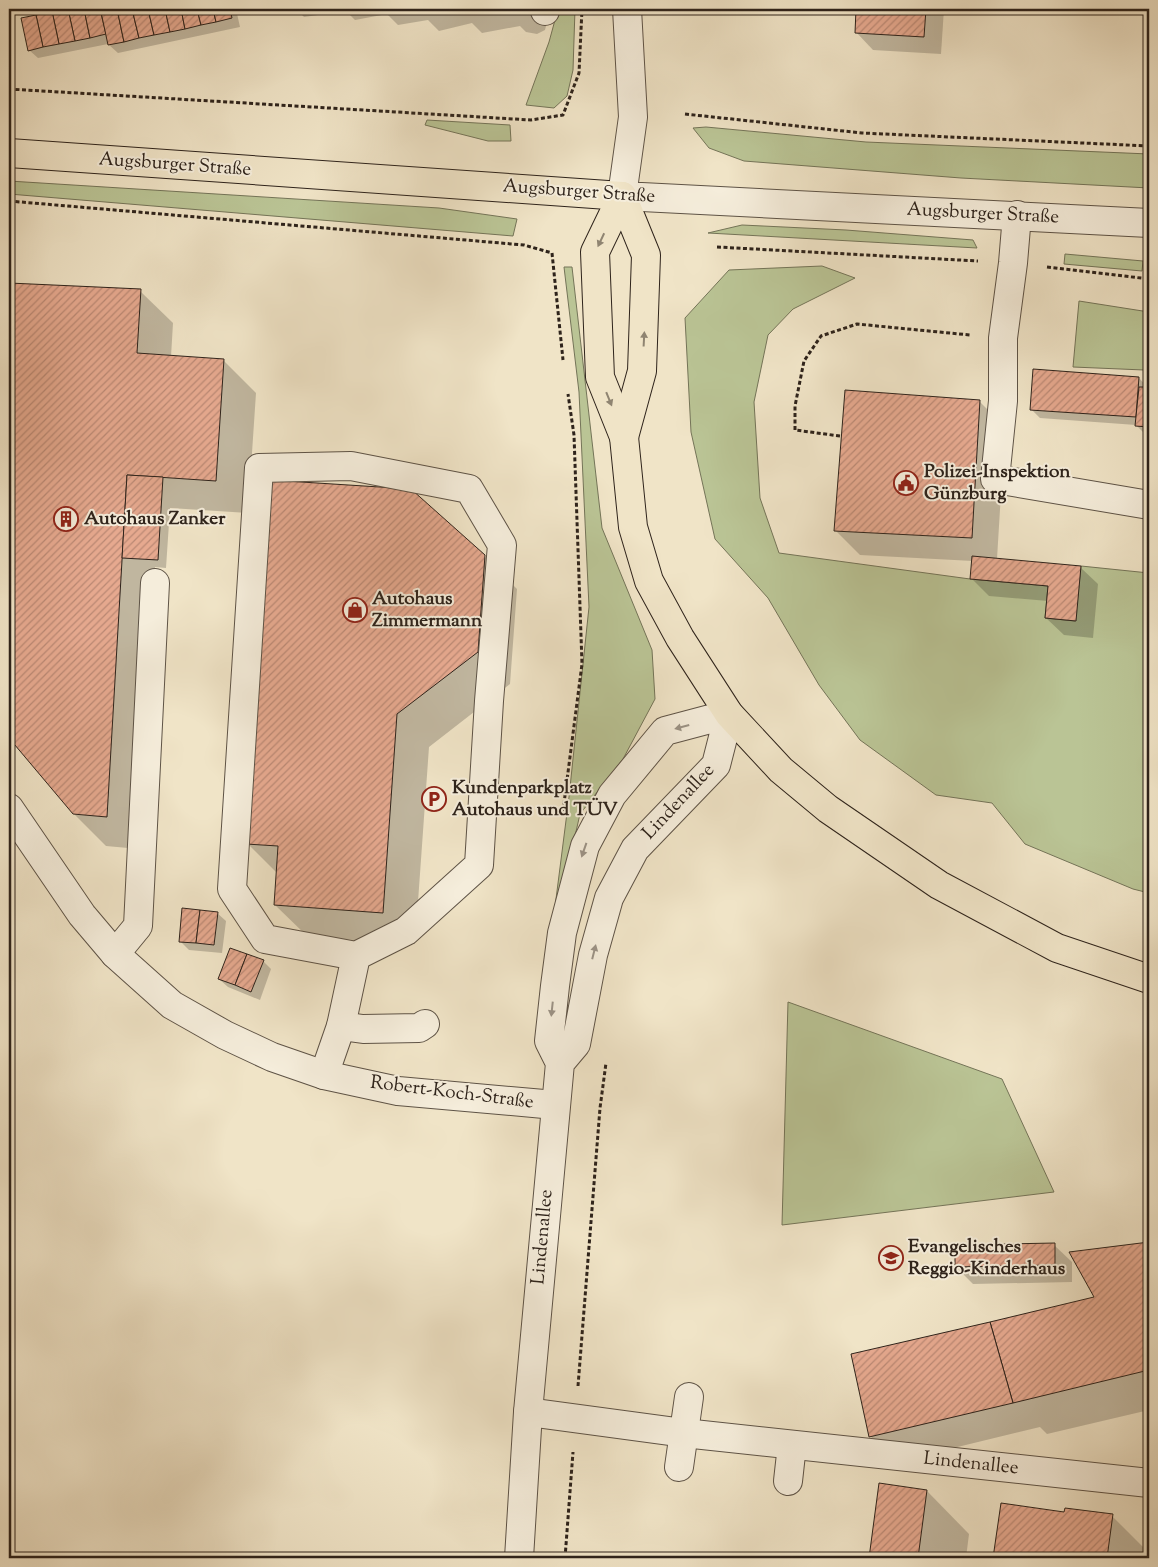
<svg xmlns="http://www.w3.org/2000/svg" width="1158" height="1567" viewBox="0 0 1158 1567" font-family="'Sorts Mill Goudy',serif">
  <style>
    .green { fill: #bac495; stroke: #747458 }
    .shadow { fill: #0003 }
    .building { fill: url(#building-hatch); stroke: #2e231b }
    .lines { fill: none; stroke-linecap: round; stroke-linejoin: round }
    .minor-casing { stroke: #5e5346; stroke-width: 30 }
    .major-casing { stroke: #2e231b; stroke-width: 30 }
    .path { stroke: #2e231b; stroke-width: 3; stroke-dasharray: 4 2.5; stroke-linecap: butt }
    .minor { stroke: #f5eddb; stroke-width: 28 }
    .major { stroke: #f0e4c7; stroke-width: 28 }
    .oneway { fill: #8f8471 }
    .oneway2 { fill: #9b9285 }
    .labels { text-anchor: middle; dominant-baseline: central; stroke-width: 4; stroke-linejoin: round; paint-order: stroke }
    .street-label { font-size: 19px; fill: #2e231b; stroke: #f5eddb }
    .poi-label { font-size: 19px; font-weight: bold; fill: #2e231b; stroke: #f5eddb; text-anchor: start }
  </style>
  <defs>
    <pattern id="building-hatch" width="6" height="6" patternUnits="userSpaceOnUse" patternTransform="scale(1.25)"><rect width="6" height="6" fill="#e6a98f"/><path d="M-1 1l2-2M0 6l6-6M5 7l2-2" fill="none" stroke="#bb8974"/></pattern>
  </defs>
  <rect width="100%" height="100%" fill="#f0e4c7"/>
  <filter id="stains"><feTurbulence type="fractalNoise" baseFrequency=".004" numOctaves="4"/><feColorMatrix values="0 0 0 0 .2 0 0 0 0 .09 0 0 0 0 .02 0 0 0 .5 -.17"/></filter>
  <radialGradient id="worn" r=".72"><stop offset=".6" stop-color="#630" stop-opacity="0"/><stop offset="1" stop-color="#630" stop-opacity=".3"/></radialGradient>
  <g class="green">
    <polygon points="558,9 575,9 573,70 567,96 554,108 526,105 549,42"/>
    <polygon points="427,120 510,125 511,141 488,141 425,125"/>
    <polygon points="706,127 866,142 1149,154 1149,188 961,178 744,161 709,148 693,128"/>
    <polygon points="9,181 439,208 517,219 513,236 9,194"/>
    <polygon points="742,225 846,230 973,240 977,248 708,233"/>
    <polygon points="1065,254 1143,261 1142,271 1064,264"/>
    <polygon points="822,266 855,278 793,309 768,335 754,402 760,498 779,553 970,579 1048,586 1045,618 1075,621 1081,566 1149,573 1149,893 1133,889 1025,844 992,803 936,795 860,740 819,685 768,598 715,539 691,432 685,318 729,270"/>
    <polygon points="564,267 572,267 602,528 652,650 655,699 623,759 580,814 550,946 569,797 589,607 579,392"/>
    <polygon points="1079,301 1149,312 1149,377 1144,370 1073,367"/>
    <polygon points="788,1002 1002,1079 1054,1192 782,1225"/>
  </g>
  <g class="shadow">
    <polygon points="71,9 104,9 108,12 123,9 236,9 240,27 118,53 108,44 38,58 29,50 22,19"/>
    <polygon points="296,9 545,9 547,22 545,30 537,34 526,32 520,26 482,33 472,23 439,31 428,20 398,25 387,14 355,20 346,11 304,17"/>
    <polygon points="857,9 944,9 941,54 873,50 856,32"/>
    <polygon points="9,285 140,291 173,323 171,357 223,360 256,393 248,513 170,508 166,568 155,567 139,849 106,846 74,814 9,736"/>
    <polygon points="1139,378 1149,389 1149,434 1145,434 1136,425 1040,418 1031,409"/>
    <polygon points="979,401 1005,427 997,559 1080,567 1098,584 1093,638 1064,635 1046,618 1048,601 989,596 971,578 973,561 860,555 835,530"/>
    <polygon points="484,556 517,589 510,684 429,747 415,944 308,937 275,905 278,874 247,843"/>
    <polygon points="217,913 226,921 222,953 189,950 180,941"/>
    <polygon points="263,961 271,969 260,1000 228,987 219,979"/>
    <polygon points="1149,1243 1149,1410 1047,1434 1040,1427 896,1462 870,1436 1096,1298 1071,1253"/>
    <polygon points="1054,1245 1072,1262 1072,1282 973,1284 956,1267"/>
    <polygon points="880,1485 927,1491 969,1534 966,1558 870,1558"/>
    <polygon points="1002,1505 1065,1513 1112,1516 1149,1553 1149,1558 995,1558"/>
  </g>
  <g class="building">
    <polygon points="68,9 84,9 90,38 75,41"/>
    <polygon points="68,9 75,41 59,44 52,11"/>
    <polygon points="84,9 100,9 106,34 90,38"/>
    <polygon points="117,9 124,42 108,45 101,12"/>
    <polygon points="117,9 132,9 139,38 124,42"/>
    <polygon points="132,9 148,9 154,35 139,38"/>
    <polygon points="148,9 165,9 170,32 154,35"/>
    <polygon points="165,9 181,9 185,29 170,32"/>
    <polygon points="181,9 197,9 201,25 185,29"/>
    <polygon points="197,9 213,9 216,22 201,25"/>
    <polygon points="213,9 230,9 232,18 216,22"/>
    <polygon points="856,9 926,9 924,37 855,33"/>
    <polygon points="52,11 59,44 43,47 36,15"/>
    <polygon points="36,15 43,47 28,51 21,18"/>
    <polygon points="9,283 141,289 137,353 224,359 216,481 127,475 107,817 73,814 9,738"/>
    <polygon points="1033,369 1139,377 1136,417 1030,410"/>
    <polygon points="1139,387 1149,387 1149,427 1135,426"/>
    <polygon points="845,390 980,400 972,538 834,531"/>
    <polygon points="127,475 163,477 158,560 122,558"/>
    <polygon points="270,480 411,489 485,555 478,652 397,714 383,913 274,905 278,846 246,844"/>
    <polygon points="972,556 1081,566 1076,621 1045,618 1048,586 970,579"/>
    <polygon points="182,908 200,910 196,943 179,942"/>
    <polygon points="200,910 218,912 214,945 196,943"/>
    <polygon points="230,948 247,954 235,985 218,979"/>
    <polygon points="247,954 264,960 251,992 235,985"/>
    <polygon points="1149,1242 1149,1370 1013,1403 990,1322 1094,1297 1069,1252"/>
    <polygon points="1055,1243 1055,1265 955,1267 955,1245"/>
    <polygon points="990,1322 1013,1403 869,1437 851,1354"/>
    <polygon points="879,1483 927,1490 918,1558 869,1558"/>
    <polygon points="1001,1503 1064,1512 1065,1508 1113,1514 1107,1558 993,1558"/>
  </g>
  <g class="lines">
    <defs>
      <g id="minor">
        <polyline points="627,9 633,117 622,196 1149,223"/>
        <polyline points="545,11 545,9"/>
        <polyline points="1017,215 1013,263 1003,338 1003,401 995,479 1149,505"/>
        <polyline points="9,808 82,915 115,954 172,1005 225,1035 272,1057 324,1075 398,1091 555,1105"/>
        <polyline points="115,954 138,926 155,583"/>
        <polyline points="341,1026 363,1029 419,1028 425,1024"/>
        <polyline points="324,1075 341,1026 356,956 406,931 479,865 489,701 502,545 469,489 351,466 259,468 232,889 265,939 356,956"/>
        <polyline points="528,1412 684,1433 1149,1483"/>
        <polyline points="679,1467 689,1397"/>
        <polyline points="788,1481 792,1445"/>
        <polyline points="519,1558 528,1412 560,1063 576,1044 593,955 609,898 635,849 716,765 729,714 665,731 612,795 585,846 562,933 555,986 549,1041 560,1063"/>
      </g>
      <g id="major">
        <polyline points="9,153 622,196"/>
        <polyline points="622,196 595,252 600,377 624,437 633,527 649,581 680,638 729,714 781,770 828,809 939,885 1057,948 1149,979"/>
        <polyline points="622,196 646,255 642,371 624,437"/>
      </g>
    </defs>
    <use href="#minor" class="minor-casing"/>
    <use href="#major" class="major-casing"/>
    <g class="path">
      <polyline points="9,89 531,120 563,115 579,73 582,9"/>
      <polyline points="685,114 862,133 1149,146"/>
      <polyline points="9,201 524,245 552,253 563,360"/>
      <polyline points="717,247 978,261"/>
      <polyline points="1047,267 1149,279"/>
      <polyline points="840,436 795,430 795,406 804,361 821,336 857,324 970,335"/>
      <polyline points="563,811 582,664 574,435 568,394"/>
      <polyline points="578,1386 600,1108 606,1063"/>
      <polyline points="565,1558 573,1452"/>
    </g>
    <use href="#minor" class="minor"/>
    <use href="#major" class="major"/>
  </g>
  <defs><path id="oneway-solid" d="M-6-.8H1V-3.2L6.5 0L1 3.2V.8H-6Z" transform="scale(1.25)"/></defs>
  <g class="oneway">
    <use href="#oneway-solid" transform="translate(601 240) rotate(115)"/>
    <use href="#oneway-solid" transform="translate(644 339) rotate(-87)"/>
    <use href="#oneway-solid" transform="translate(609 399) rotate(68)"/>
  </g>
  <g class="oneway2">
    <use href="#oneway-solid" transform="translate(682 727) rotate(165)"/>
    <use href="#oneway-solid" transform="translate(584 850) rotate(109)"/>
    <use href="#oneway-solid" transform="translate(594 952) rotate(-76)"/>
    <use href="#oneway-solid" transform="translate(552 1009) rotate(96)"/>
  </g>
  <defs>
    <symbol id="civic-ring" viewBox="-11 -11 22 22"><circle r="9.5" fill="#f5eddb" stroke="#8f2418" stroke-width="1.5"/><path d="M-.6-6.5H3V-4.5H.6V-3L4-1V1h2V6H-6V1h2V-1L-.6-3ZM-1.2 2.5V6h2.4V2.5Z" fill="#8f2418"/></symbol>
    <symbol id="building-ring" viewBox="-11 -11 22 22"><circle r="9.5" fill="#f5eddb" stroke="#8f2418" stroke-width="1.5"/><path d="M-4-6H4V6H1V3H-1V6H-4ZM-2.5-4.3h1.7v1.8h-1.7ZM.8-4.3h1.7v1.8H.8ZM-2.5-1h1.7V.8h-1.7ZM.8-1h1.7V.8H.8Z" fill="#8f2418"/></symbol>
    <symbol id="shop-ring" viewBox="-11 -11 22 22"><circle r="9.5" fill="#f5eddb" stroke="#8f2418" stroke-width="1.5"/><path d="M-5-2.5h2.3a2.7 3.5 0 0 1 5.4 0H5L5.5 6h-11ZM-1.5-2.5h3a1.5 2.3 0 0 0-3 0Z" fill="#8f2418"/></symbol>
    <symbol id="parking-ring" viewBox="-11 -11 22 22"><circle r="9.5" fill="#f5eddb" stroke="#8f2418" stroke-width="1.5"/><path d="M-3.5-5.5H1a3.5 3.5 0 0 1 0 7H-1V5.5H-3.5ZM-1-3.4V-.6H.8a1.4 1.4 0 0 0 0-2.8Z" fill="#8f2418"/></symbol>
    <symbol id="school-ring" viewBox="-11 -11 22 22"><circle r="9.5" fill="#f5eddb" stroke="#8f2418" stroke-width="1.5"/><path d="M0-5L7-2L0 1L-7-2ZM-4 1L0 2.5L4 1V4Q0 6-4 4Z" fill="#8f2418"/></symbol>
  </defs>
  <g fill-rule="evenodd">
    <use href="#civic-ring" x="892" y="469" width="28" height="28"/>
    <use href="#building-ring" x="52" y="505" width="28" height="28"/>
    <use href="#shop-ring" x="341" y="596" width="28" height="28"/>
    <use href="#parking-ring" x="420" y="785" width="28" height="28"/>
    <use href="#school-ring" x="877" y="1244" width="28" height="28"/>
  </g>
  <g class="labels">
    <g class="street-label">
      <text transform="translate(175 165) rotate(4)">Augsburger Straße</text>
      <text transform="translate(579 192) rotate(4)">Augsburger Straße</text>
      <text transform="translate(983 214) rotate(3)">Augsburger Straße</text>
      <text transform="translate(679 802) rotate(-47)">Lindenallee</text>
      <text transform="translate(452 1093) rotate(7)">Robert-Koch-Straße</text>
      <text transform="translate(543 1237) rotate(-85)">Lindenallee</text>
      <text transform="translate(971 1464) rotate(6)">Lindenallee</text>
    </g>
    <g class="poi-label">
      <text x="924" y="472">Polizei-Inspektion<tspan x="924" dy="22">Günzburg</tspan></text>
      <text x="84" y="519">Autohaus Zanker</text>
      <text x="372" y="599">Autohaus<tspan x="372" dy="22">Zimmermann</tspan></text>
      <text x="452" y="788">Kundenparkplatz<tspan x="452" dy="22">Autohaus und TÜV</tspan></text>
      <text x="908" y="1247">Evangelisches<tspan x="908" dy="22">Reggio-Kinderhaus</tspan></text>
    </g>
  </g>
  <rect width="1158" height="1567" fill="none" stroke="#f0e4c7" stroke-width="30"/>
  <rect x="10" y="10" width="1138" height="1547" fill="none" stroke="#2e231b" stroke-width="2.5"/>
  <rect x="15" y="15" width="1128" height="1537" fill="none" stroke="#2e231b"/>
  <rect width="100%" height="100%" filter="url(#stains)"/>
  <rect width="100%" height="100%" fill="url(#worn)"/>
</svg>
